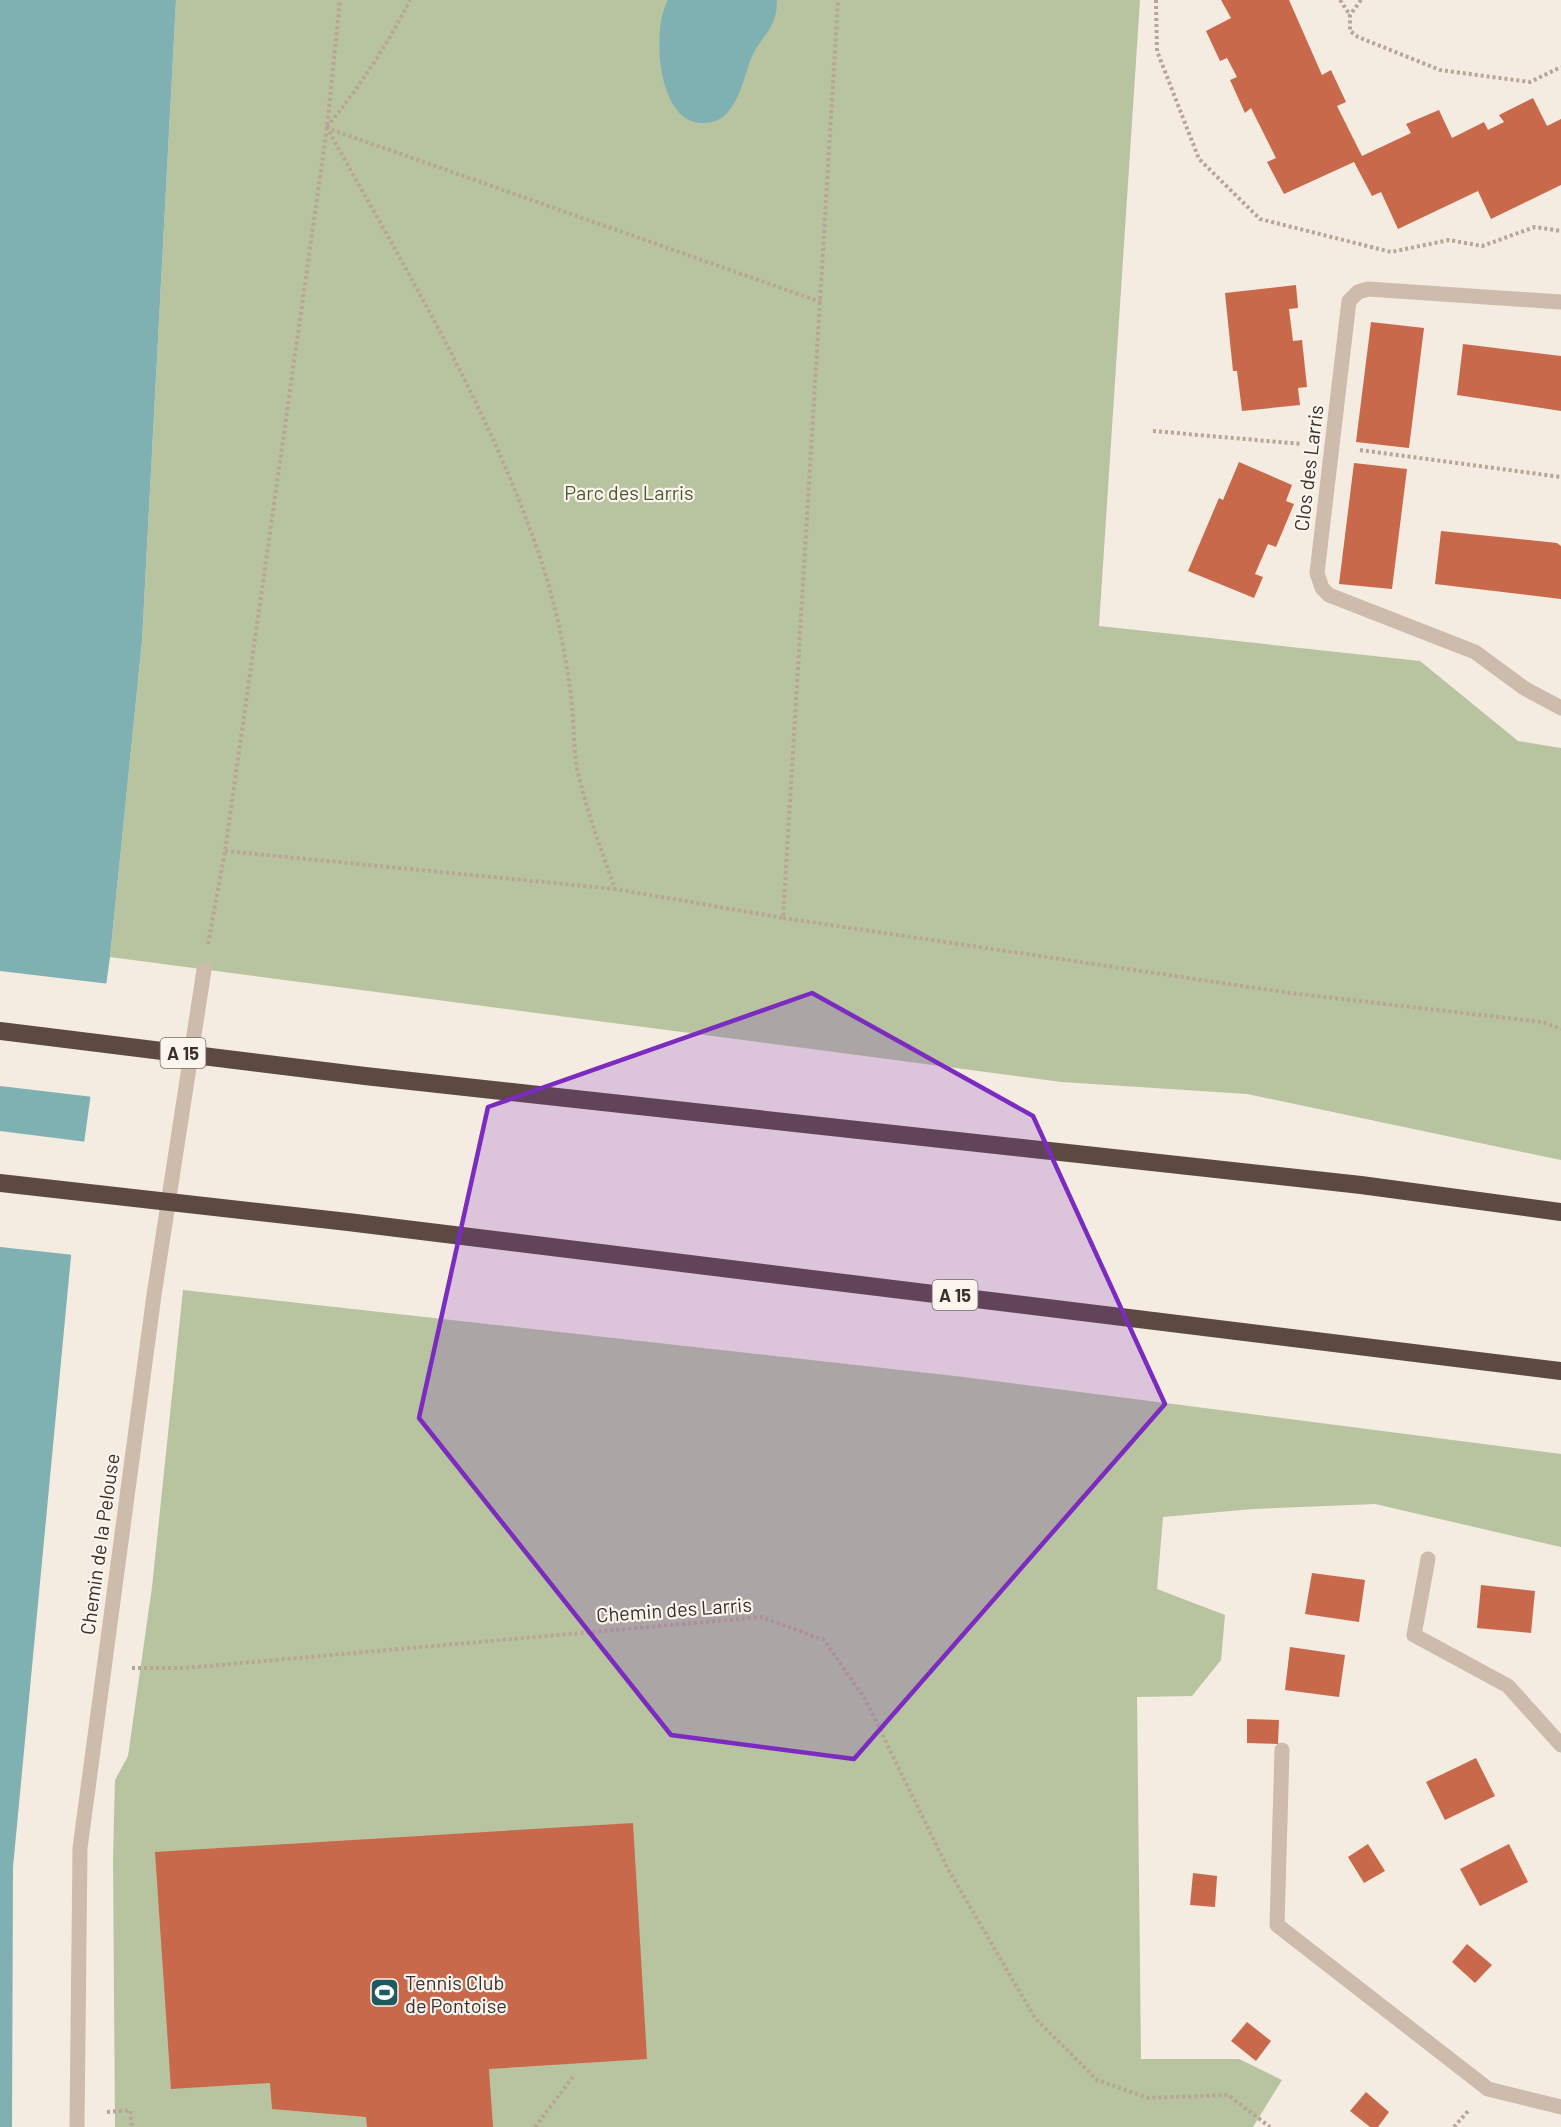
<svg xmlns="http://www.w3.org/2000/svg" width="1561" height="2127" viewBox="0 0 1561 2127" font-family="Barlow,sans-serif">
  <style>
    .green { fill: #b8c4a0 }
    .water { fill: #7fb0b2 }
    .pier { fill: #f4ebe1 }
    .building { fill: #c8694b }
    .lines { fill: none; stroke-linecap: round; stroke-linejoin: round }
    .path { stroke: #b9a596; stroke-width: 4; stroke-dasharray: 3 3; stroke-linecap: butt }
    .minor { stroke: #cdbbac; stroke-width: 15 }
    .highway { stroke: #5c4a42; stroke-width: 18 }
    .marked { fill: #7b2cbf; fill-opacity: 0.2; stroke: #7b2cbf; stroke-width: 4.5; stroke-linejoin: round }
    .labels { text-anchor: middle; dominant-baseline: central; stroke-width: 4.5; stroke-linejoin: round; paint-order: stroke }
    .shield { fill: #fbf5ee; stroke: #756b66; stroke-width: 1.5 }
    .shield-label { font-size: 18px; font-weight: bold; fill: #3b302b }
    .street-label { font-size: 20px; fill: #3b302b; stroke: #fbf5ee }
    .park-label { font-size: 20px; fill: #4a5a2e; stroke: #fbf5ee }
    .poi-label { font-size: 20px; fill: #3b302b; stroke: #fbf5ee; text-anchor: start }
  </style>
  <rect width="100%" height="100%" fill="#f4ebe1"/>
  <g class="green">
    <polygon points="176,0 1140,0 1099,626 1420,661 1518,741 1561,748 1561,1160 1247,1094 1062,1082 110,957 142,641"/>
    <polygon points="183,1290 955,1376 1561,1454 1561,1547 1375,1504 1253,1509 1163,1517 1157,1589 1225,1615 1221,1660 1192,1696 1137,1697 1141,2059 1239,2059 1282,2080 1253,2127 115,2127 113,1858 115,1780 128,1756 152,1587"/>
  </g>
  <g class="water">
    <polygon points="0,0 176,0 142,641 110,957 77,1193 13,1867 12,2127 0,2127"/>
    <path d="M668 0H777C777 32 760 35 750 61 744 78 740 98 728 112 722 119 714 123 704 123 657 126 651 29 668 0Z"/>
  </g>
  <g class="pier">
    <polygon points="0,971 110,984 93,1097 0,1086"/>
    <polygon points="0,1131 87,1142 74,1255 0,1247"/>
  </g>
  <g class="building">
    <polygon points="1221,0 1289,0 1322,75 1331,70 1346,102 1337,106 1362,156 1411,133 1406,124 1439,110 1452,138 1484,122 1488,130 1504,122 1499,115 1533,98 1547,126 1561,119 1561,185 1491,219 1478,191 1398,229 1381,192 1372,196 1354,162 1284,194 1267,162 1276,158 1251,108 1245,113 1230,80 1237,77 1227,58 1220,61 1206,31 1231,18"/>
    <polygon points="1296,285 1298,308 1289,309 1293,341 1302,340 1307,387 1298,388 1300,405 1242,411 1237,371 1233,371 1225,293"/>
    <polygon points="1371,322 1424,328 1409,448 1356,442"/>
    <polygon points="1463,344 1561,356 1561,411 1457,395"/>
    <polygon points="1239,462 1292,485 1286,501 1294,504 1276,547 1268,544 1255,574 1263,577 1254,598 1188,571 1219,498 1223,500"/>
    <polygon points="1354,463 1407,469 1392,589 1339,584"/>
    <polygon points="1441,531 1557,543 1561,546 1561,599 1435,584"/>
    <polygon points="1312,1573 1365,1580 1359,1622 1305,1614"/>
    <polygon points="1481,1585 1535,1591 1531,1633 1477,1628"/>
    <polygon points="1290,1647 1345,1655 1339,1697 1285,1690"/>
    <polygon points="1247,1719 1279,1720 1278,1744 1247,1743"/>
    <polygon points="1476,1758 1495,1796 1445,1820 1426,1782"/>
    <polygon points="633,1823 647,2059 489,2069 493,2127 367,2127 366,2117 272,2109 270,2083 171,2089 155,1852"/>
    <polygon points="1368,1844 1385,1871 1364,1883 1348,1857"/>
    <polygon points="1509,1844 1528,1882 1480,1906 1460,1869"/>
    <polygon points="1193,1873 1217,1876 1215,1907 1190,1905"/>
    <polygon points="1467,1944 1492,1965 1475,1983 1452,1962"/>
    <polygon points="1247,2022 1271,2041 1256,2061 1231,2041"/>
    <polygon points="1366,2092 1389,2112 1378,2127 1370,2127 1350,2111"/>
  </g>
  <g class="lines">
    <g class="path">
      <polyline points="1156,0 1157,51 1199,159 1260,219 1391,252 1449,240 1482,246 1535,227 1561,231"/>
      <polyline points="1340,0 1350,15"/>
      <polyline points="1361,0 1350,15 1350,31 1358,37 1440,70 1530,82 1561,67"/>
      <path d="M327 127C359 87 387 46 410 0"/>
      <path d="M821 302 327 128C405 268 491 410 542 563 556 606 565 651 571 696 574 719 573 744 577 768 586 810 601 849 615 889L783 918 838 0"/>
      <polyline points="1153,431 1302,444"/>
      <polyline points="1360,450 1561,477"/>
      <polyline points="225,851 615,889"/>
      <polyline points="783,918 1290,993 1542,1022 1561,1029"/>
      <polyline points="208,944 225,851 327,128 340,0"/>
      <polyline points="132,1668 184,1668 761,1617 824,1640 865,1699 948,1869 1035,2018 1097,2080 1148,2098 1228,2095 1270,2127"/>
      <polyline points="107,2112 130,2110 132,2127"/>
      <polyline points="535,2127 575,2074"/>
      <polyline points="1454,2127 1468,2111"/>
    </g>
    <g class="minor">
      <polyline points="1561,302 1368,289 1358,292 1349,301 1317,573 1322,588 1329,595 1475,652 1524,688 1561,708"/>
      <polyline points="1428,1559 1414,1635 1508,1686 1561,1745"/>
      <polyline points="1282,1750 1277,1925 1488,2089 1561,2107"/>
      <polyline points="77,2127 80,1848 154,1295 204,970"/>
    </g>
    <g class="highway">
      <polyline points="0,1031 365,1076 1361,1185 1561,1212"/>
      <polyline points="0,1183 348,1222 1561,1371"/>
    </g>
  </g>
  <path class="marked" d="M812 993 1033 1116 1165 1404 854 1759 671 1735 419 1418 488 1107Z"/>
  <defs>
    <symbol id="stadium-square" viewBox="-11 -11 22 22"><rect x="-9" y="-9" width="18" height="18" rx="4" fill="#1f5a5e" stroke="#fbf5ee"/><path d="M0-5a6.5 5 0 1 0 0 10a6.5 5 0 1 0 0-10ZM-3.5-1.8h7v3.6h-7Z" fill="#fff"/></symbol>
  </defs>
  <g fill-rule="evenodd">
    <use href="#stadium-square" x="368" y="1976" width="33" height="33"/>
  </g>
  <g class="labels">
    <g class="shield">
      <rect x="160.5" y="1038" width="45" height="30" rx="4.5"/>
      <rect x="932.5" y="1280" width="45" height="30" rx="4.5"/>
    </g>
    <g class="shield-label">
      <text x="183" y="1053">A 15</text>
      <text x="955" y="1295">A 15</text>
    </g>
    <g class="street-label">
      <text transform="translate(1308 468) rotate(-83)">Clos des Larris</text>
      <text transform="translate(99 1544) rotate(-82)">Chemin de la Pelouse</text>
      <text transform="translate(674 1609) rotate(-4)">Chemin des Larris</text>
    </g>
    <g class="park-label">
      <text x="629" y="492">Parc des Larris</text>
    </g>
    <g class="poi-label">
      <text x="405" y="1982">Tennis Club<tspan x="405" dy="23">de Pontoise</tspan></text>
    </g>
  </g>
</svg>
